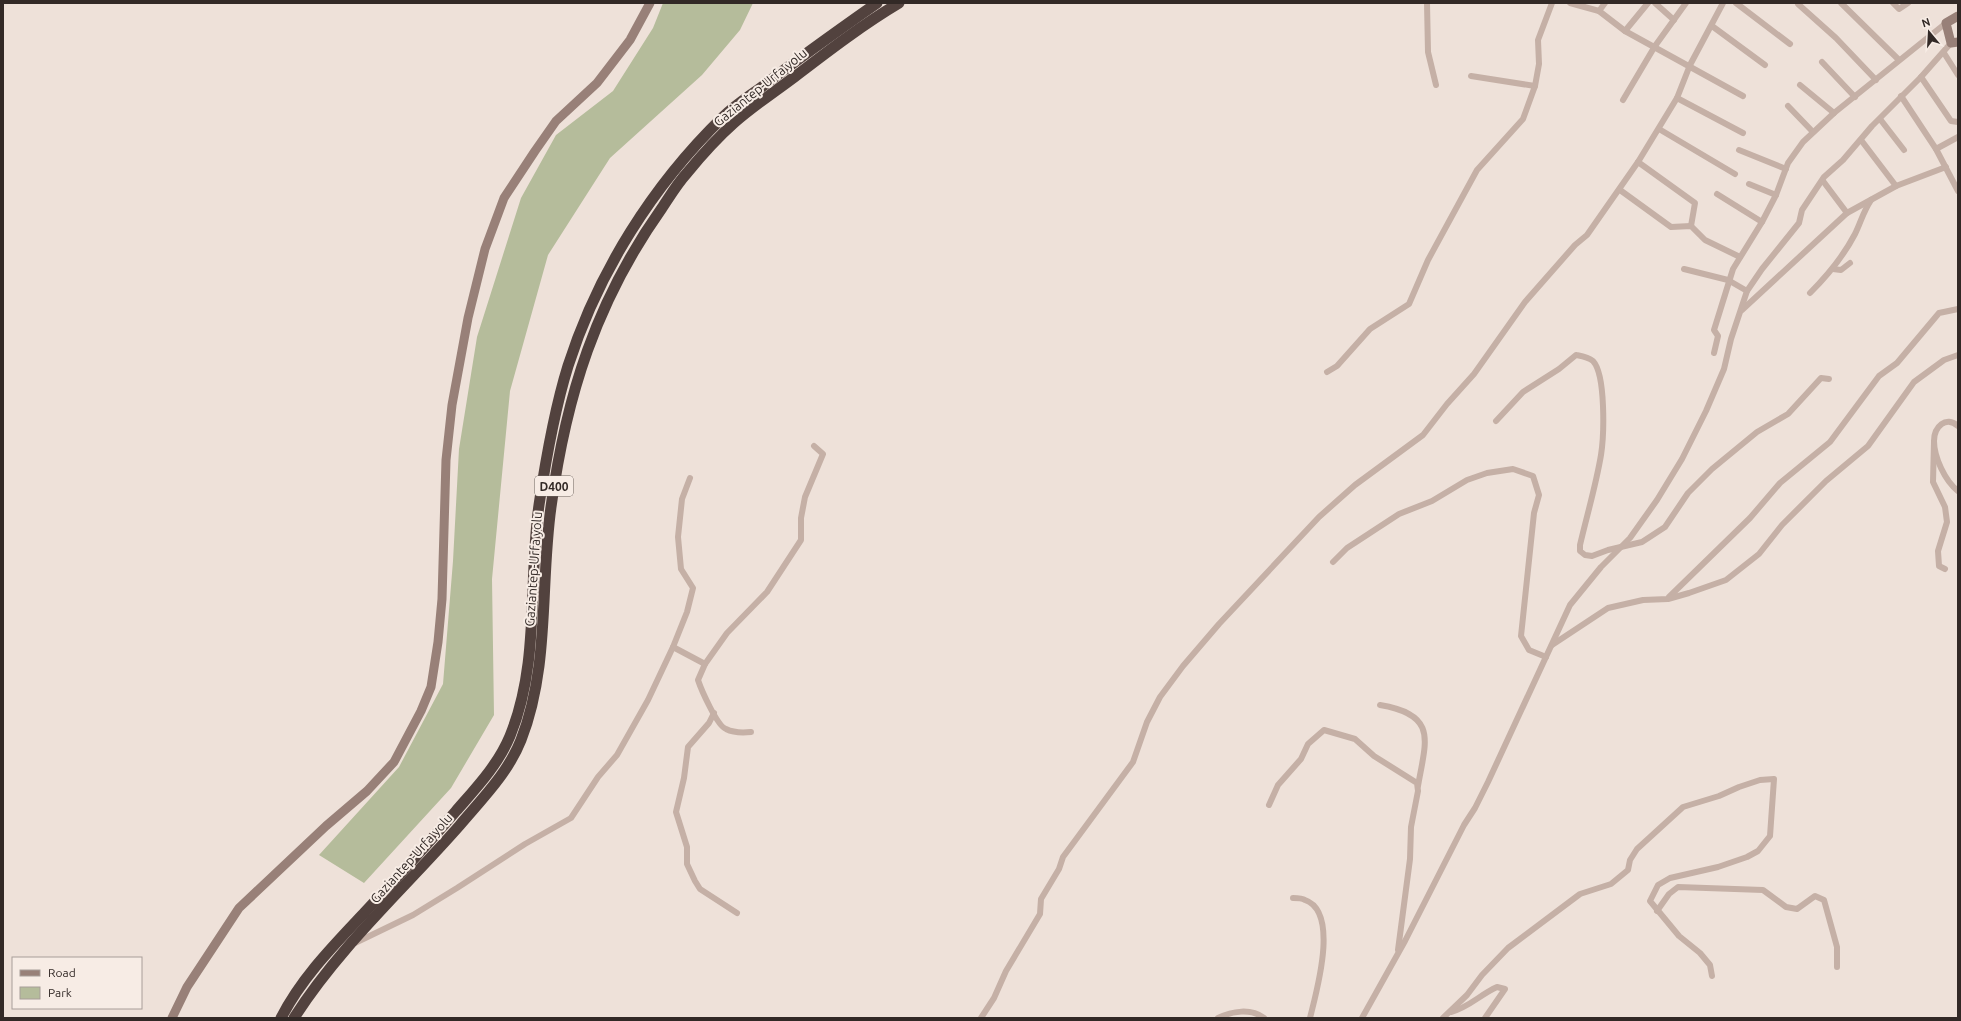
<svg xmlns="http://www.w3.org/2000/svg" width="1961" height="1021" viewBox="0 0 1961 1021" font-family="Ubuntu,sans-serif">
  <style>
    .green { fill: #b5bc9b }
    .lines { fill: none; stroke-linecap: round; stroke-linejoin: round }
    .street { stroke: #c5b0a6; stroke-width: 6 }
    .secondary { stroke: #988078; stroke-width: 9 }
    .highway { stroke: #52423e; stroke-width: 11 }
    .labels { text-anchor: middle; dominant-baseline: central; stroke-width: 4; stroke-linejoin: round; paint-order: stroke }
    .shield { fill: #f7ece5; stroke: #6d645f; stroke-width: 1 }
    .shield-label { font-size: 12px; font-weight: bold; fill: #322926 }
    .street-label { font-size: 13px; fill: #322926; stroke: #f7ece5 }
  </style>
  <rect width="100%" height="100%" fill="#eee1d9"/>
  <polygon class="green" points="663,3 753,3 740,30 702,75 610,158 548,255 510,391 492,579 494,715 451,788 364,883 319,855 399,767 443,684 453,561 459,449 477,337 521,198 556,135 613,91 653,28"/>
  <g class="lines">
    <g class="street">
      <polyline points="1427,3 1428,52 1436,85"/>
      <polyline points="1570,3 1599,11 1625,31 1743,96"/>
      <polyline points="1655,3 1674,20"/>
      <polyline points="1736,3 1790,44"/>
      <polyline points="1841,3 1899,60"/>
      <polyline points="1893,3 1899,9 1908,3"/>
      <polyline points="1798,4 1836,38 1876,80"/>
      <polyline points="1599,11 1605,3"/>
      <polyline points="1712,26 1765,65"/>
      <polyline points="1625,31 1648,3"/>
      <polyline points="1944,53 1958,75"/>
      <polyline points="1822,62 1855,97"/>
      <polyline points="1471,76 1535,86"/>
      <polyline points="1921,77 1951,121 1958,122"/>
      <polyline points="1800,85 1834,113"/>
      <polyline points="1901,96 1936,149 1958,191"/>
      <polyline points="1677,98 1743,133"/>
      <polyline points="1623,100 1655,46 1686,3"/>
      <polyline points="1788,106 1813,132"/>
      <polyline points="1880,119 1904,150"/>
      <polyline points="1659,129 1735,174"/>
      <polyline points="1861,140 1896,186"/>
      <polyline points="1936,149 1958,137"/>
      <polyline points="1739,150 1786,169"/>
      <polyline points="1638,162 1695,203 1691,226"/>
      <polyline points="1823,181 1847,213"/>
      <polyline points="1749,184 1776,195"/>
      <polyline points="1620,190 1671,227 1691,226 1705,240 1740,257"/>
      <polyline points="1717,194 1762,222"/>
      <polyline points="1684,269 1728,280 1747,291"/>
      <polyline points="1833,269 1841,270 1850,263"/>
      <path d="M1810 293C1827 276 1843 257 1855 234 1861 222 1863 212 1871 200"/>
      <polyline points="1742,310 1847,213 1896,186 1946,167"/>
      <polyline points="1714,353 1718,336 1714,330 1733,269 1762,222 1776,195 1788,163 1803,142 1834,113 1946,23"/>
      <polyline points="1327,372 1337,366 1370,329 1409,304 1428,260 1477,170 1523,119 1535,86 1539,64 1538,40 1552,3"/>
      <path d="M1496 421 1523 392 1559 369 1576 355C1581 356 1588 357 1593 361 1606 375 1604 436 1601 455 1596 485 1587 515 1580 545V551L1585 555 1592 556 1608 550 1642 542 1665 527 1688 493 1712 469 1757 432 1788 414 1821 378 1829 379"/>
      <path d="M1958 426C1946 415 1934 427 1934 441 1934 457 1945 481 1958 491"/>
      <polyline points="1934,442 1933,482 1945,507 1947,522 1938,551 1939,566 1945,569"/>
      <polyline points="1333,562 1347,548 1399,514 1432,501 1467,480 1487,473 1513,469 1533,476 1539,495 1534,513 1521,636 1529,650 1546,657"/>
      <polyline points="1669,597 1750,518 1780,483 1830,442 1879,376 1897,363 1939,313 1958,309"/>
      <polyline points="1552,645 1608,608 1643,600 1668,599 1689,593 1726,580 1759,554 1782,525 1826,481 1868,446 1914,382 1944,360 1958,355"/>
      <polyline points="673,647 687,612 693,588 681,569 678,537 682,499 690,478"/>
      <path d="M1380 705C1438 715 1426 740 1418 786"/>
      <polyline points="714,713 709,723 688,747 684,778 676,812 687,847 687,864 695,881 700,889 737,913"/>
      <path d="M751 732C742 733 734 733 726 729 717 726 701 689 698 680L705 664 727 633 767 592 801 540V518L805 497 823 454 814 446"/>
      <polyline points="1269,805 1278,785 1301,759 1308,744 1324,730 1355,739 1374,756 1417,783 1418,791 1411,827 1410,859 1398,950"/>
      <path d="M1293 898C1297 898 1302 898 1305 900 1340 912 1316 993 1310 1018"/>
      <polyline points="1657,911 1669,894 1678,887 1763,890 1786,907 1797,909 1815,896 1824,900 1837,947 1837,967"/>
      <polyline points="355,943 413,915 457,888 525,844 571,818 598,777 617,755 648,700 673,647 705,664"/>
      <path d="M1451 1012C1468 1008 1481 994 1497 987L1505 989 1485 1018"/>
      <polyline points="981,1018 994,998 1006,971 1040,914 1041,899 1059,869 1063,857 1133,762 1147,722 1160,697 1183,666 1219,624 1319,517 1355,485 1423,435 1447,404 1474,374 1525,302 1575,245 1587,235 1638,162 1677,98 1690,65 1723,3"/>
      <path d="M1218 1018C1232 1011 1251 1008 1264 1018"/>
      <polyline points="1362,1018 1405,941 1464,825 1475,808 1488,782 1570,605 1601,567 1630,538 1657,500 1682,459 1706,411 1724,369 1731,339 1747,291 1762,269 1799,223 1802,210 1824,177 1843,160 1872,126 1921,77 1951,43"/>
      <polyline points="1443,1018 1467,995 1482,975 1508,948 1580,894 1611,884 1628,870 1630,860 1637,849 1683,807 1719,796 1739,787 1760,780 1774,779 1770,836 1758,851 1747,857 1718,867 1670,878 1658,885 1650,901 1679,936 1700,953 1710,965 1712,976"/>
    </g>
    <g class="secondary">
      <polyline points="1958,16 1946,23 1951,43 1958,42"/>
      <polyline points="172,1018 187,987 239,908 326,826 367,791 394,762 421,711 431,687 438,642 442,599 446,460 452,405 468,318 485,249 504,198 535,151 556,121 597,83 630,40 650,3"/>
    </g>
    <g class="highway">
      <path d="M281 1018C302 977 334 945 365 912 396 879 426 846 456 811 476 788 498 765 510 736 540 663 528 582 539 505 546 458 554 411 568 366 598 272 653 185 723 117 736 104 753 94 767 83 803 55 840 29 877 3"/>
      <path d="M294 1018C340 946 404 889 460 825 482 799 508 773 521 740 550 666 540 585 551 507 566 396 596 301 662 208 670 196 677 184 687 173 701 156 717 138 734 123 752 107 773 93 793 78 827 52 862 25 899 3"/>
    </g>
  </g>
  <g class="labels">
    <rect class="shield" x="535" y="476" width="38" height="20" rx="3"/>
    <g class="shield-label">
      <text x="554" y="486">D400</text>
    </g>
    <g class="street-label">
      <text transform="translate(760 87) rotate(-39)">Gaziantep-Urfa yolu</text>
      <text transform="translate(533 569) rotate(-86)">Gaziantep-Urfa yolu</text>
      <text transform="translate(411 858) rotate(-48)">Gaziantep-Urfa yolu</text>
    </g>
  </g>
  <rect width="1961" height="1021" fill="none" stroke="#322926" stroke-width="8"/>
  <rect x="12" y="957" width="130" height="52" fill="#f7ece5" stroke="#a89e99"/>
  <rect x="20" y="970" width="20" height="6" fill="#988078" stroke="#a89e99"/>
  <text x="48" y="977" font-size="12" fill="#322926">Road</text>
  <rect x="20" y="987" width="20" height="12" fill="#b5bc9b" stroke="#a89e99"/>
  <text x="48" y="997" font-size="12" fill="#322926">Park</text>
  <g transform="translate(1929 32) rotate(342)" stroke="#f7ece5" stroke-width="3" paint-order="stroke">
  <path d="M0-3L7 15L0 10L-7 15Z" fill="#322926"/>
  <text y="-6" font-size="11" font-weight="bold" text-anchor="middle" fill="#322926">N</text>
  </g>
</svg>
